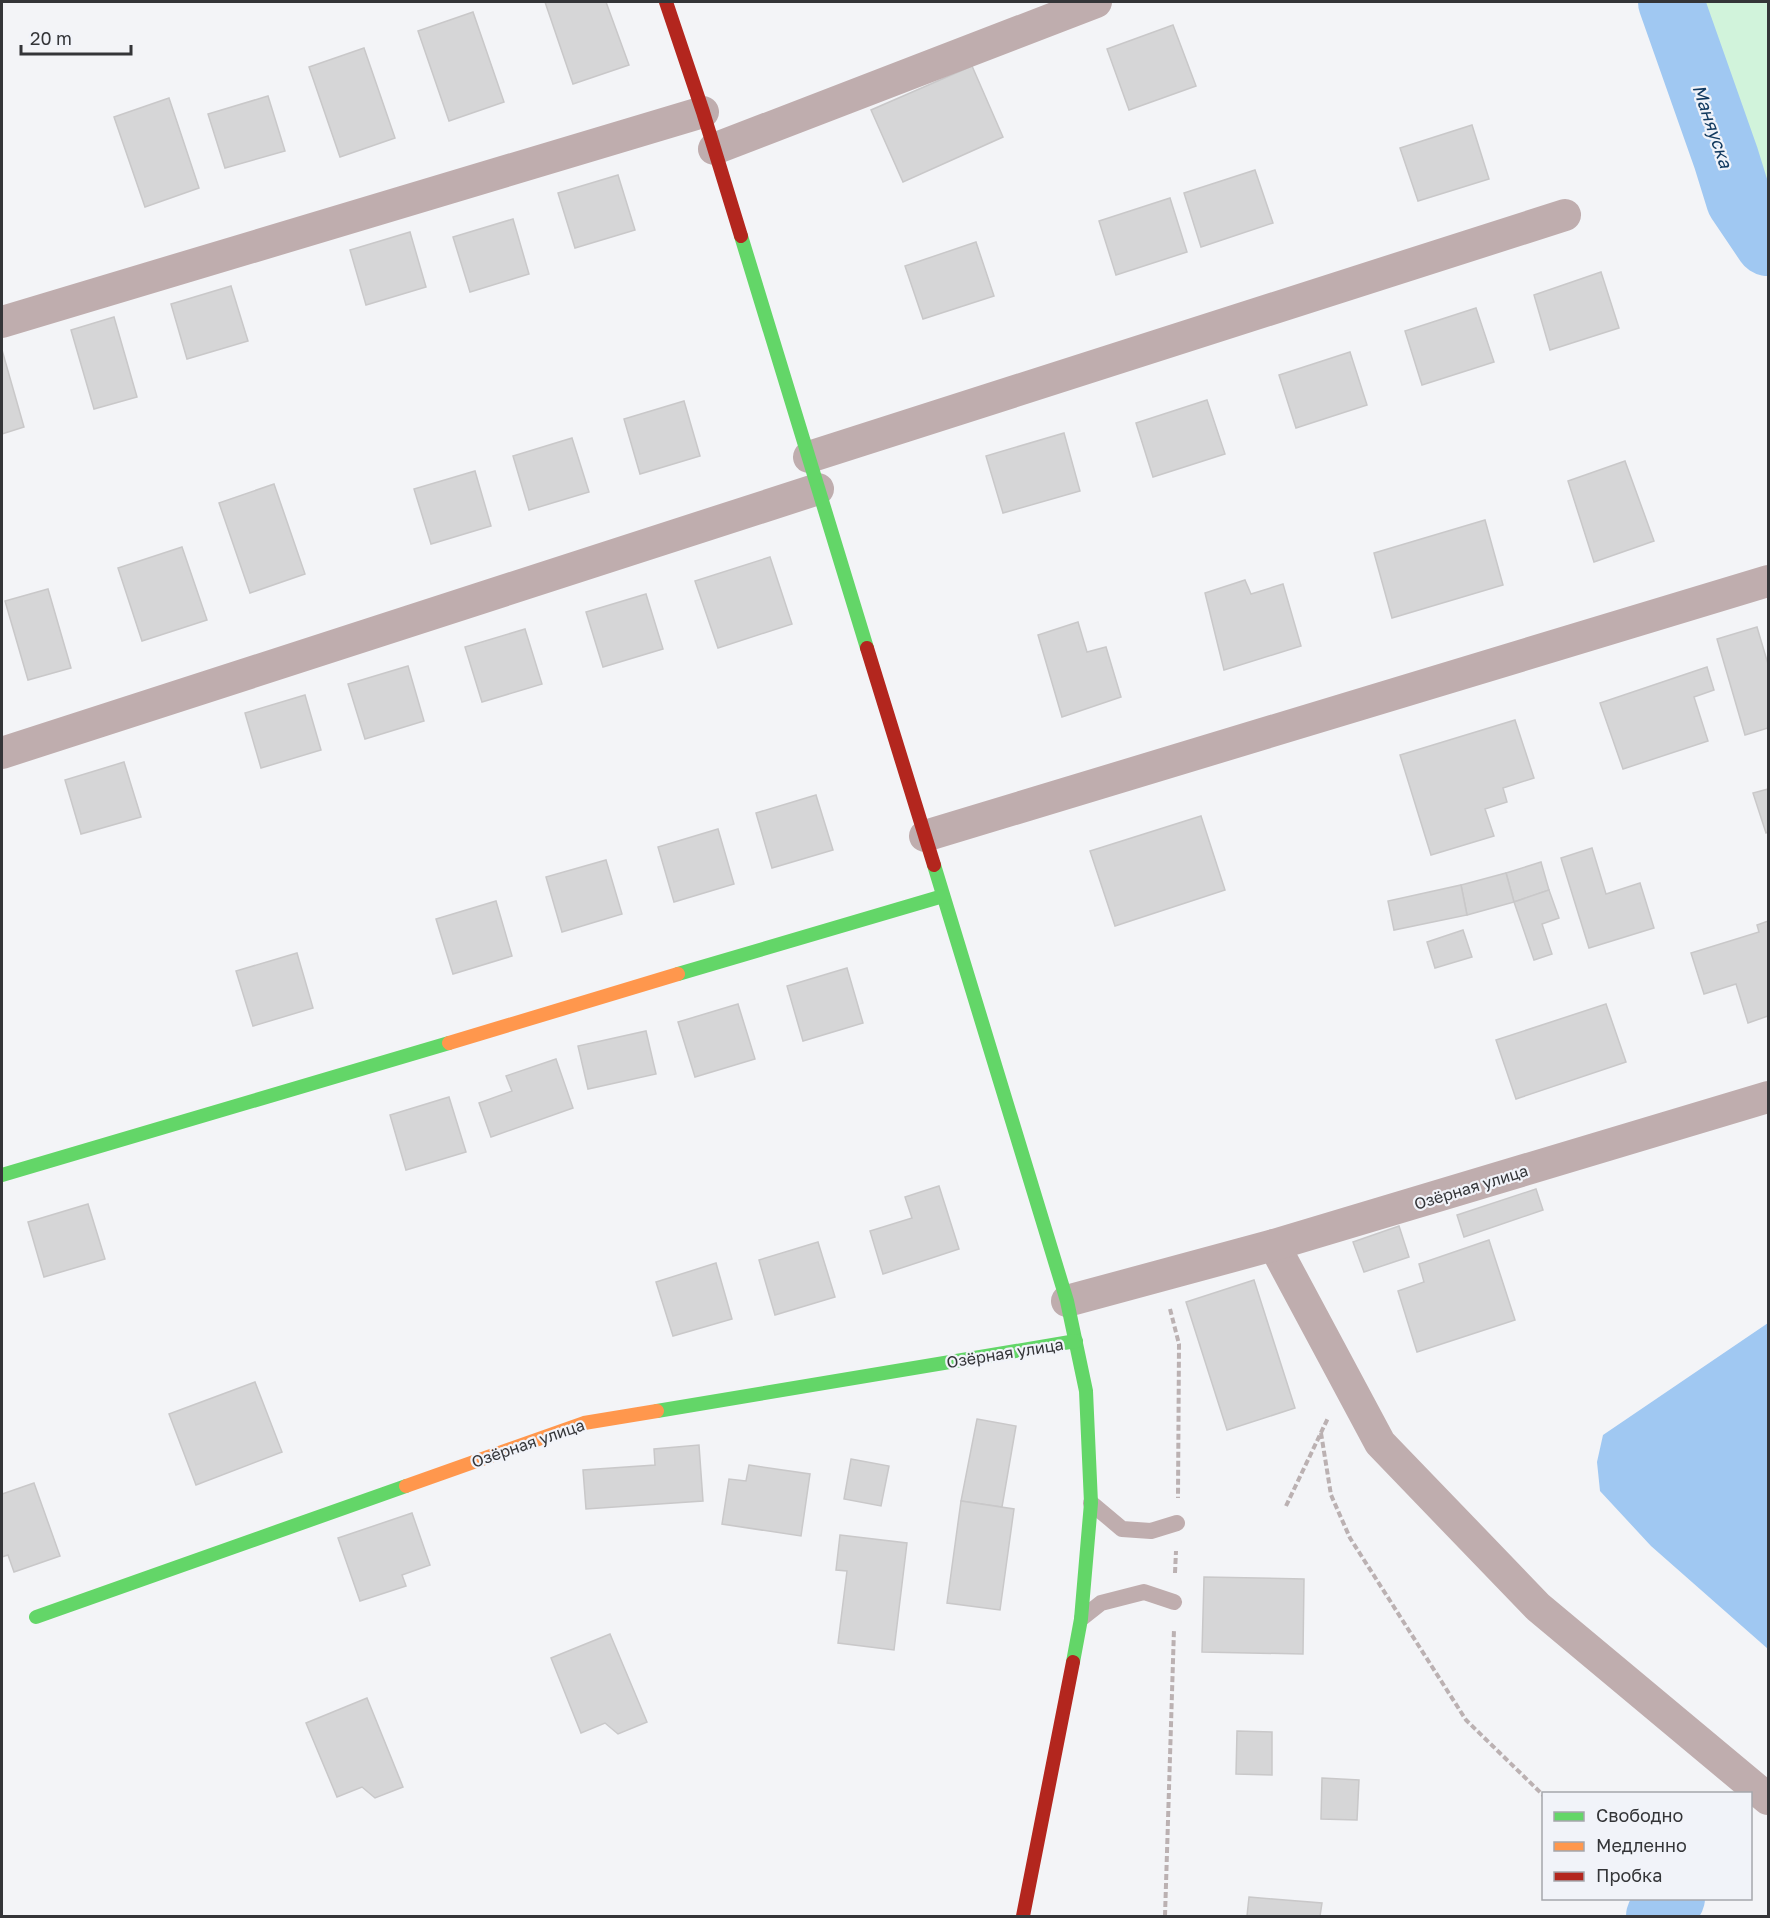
<svg xmlns="http://www.w3.org/2000/svg" width="1770" height="1918" viewBox="0 0 1770 1918" font-family="'Golos Text',sans-serif">
  <style>
    .green { fill: #d1f3db }
    .water { fill: #a0c8f2 }
    .lines { fill: none; stroke-linecap: round; stroke-linejoin: round }
    .river { stroke: #a0c8f2; stroke-width: 66 }
    .building { fill: #d6d6d7; stroke: #c9c8c9; stroke-width: 1.5 }
    .path { stroke: #bbb1b2; stroke-width: 4; stroke-dasharray: 6 3; stroke-linecap: butt }
    .lane { stroke: #bfadae; stroke-width: 16 }
    .street { stroke: #bfadae; stroke-width: 32 }
    .fast { stroke: #63d668; stroke-width: 14 }
    .slow { stroke: #ff974d; stroke-width: 14 }
    .jam { stroke: #b3261e; stroke-width: 14 }
    .labels { text-anchor: middle; dominant-baseline: central; stroke-width: 4.5; stroke-linejoin: round; paint-order: stroke }
    .street-label { font-size: 16px; fill: #343538; stroke: #f1f3f9 }
    .water-label { font-size: 18px; font-style: italic; fill: #123a60; stroke: #f1f3f9 }
  </style>
  <rect width="100%" height="100%" fill="#f3f4f7"/>
  <polygon class="green" points="1689,2 1768,2 1768,196 1760,187"/>
  <polygon class="water" points="1768,1323 1768,1322 1768,1649 1651,1546 1600,1491 1597,1462 1603,1435"/>
  <g class="lines">
    <g class="river">
      <polyline points="1671,2 1726,158 1739,200 1768,243"/>
      <polyline points="1659,1916 1672,1898"/>
    </g>
  </g>
  <g class="building">
    <polygon points="545,2 606,2 629,65 573,84"/>
    <polygon points="473,12 504,102 449,121 418,31"/>
    <polygon points="1173,25 1196,86 1129,110 1107,49"/>
    <polygon points="364,48 395,138 340,157 309,67"/>
    <polygon points="972,66 1003,137 903,182 871,110"/>
    <polygon points="268,96 285,151 225,168 208,114"/>
    <polygon points="169,98 199,188 145,207 114,117"/>
    <polygon points="1472,125 1489,179 1418,201 1400,148"/>
    <polygon points="1255,170 1273,223 1201,247 1184,193"/>
    <polygon points="618,175 635,230 575,248 558,193"/>
    <polygon points="1170,198 1187,252 1116,275 1099,221"/>
    <polygon points="513,219 529,274 470,292 453,237"/>
    <polygon points="410,232 426,287 366,305 350,250"/>
    <polygon points="976,242 994,296 923,319 905,266"/>
    <polygon points="1601,272 1619,328 1550,350 1534,295"/>
    <polygon points="231,286 248,341 187,359 171,304"/>
    <polygon points="1476,308 1494,362 1422,385 1405,331"/>
    <polygon points="114,317 137,397 94,409 71,330"/>
    <polygon points="2,350 24,427 2,434"/>
    <polygon points="1350,352 1367,405 1296,428 1279,375"/>
    <polygon points="1207,400 1225,454 1153,477 1136,423"/>
    <polygon points="684,401 700,456 640,474 624,419"/>
    <polygon points="1064,433 1080,491 1003,513 986,456"/>
    <polygon points="572,438 589,492 529,510 513,456"/>
    <polygon points="1625,461 1654,541 1594,562 1568,481"/>
    <polygon points="475,471 491,526 431,544 414,489"/>
    <polygon points="274,484 305,574 250,593 219,503"/>
    <polygon points="1485,520 1503,585 1392,618 1374,553"/>
    <polygon points="182,547 207,620 142,641 118,568"/>
    <polygon points="770,557 792,624 718,648 695,581"/>
    <polygon points="1245,580 1251,594 1283,584 1301,646 1224,670 1205,593"/>
    <polygon points="48,589 71,668 28,680 5,601"/>
    <polygon points="646,594 663,649 603,667 586,612"/>
    <polygon points="1078,622 1087,652 1106,647 1121,697 1062,717 1038,635"/>
    <polygon points="1757,627 1768,664 1768,728 1745,735 1717,639"/>
    <polygon points="525,629 542,684 482,702 465,647"/>
    <polygon points="408,666 424,721 365,739 348,684"/>
    <polygon points="1707,667 1714,690 1694,697 1708,741 1623,769 1600,703"/>
    <polygon points="305,695 321,750 261,768 245,713"/>
    <polygon points="1515,720 1534,778 1503,788 1507,802 1485,809 1494,836 1431,855 1400,755"/>
    <polygon points="124,762 141,817 81,834 65,780"/>
    <polygon points="1768,789 1768,832 1766,833 1753,793"/>
    <polygon points="816,795 833,850 772,868 756,813"/>
    <polygon points="1201,816 1225,890 1115,926 1090,851"/>
    <polygon points="718,829 734,884 674,902 658,847"/>
    <polygon points="1592,848 1606,894 1640,883 1654,928 1589,948 1561,858"/>
    <polygon points="606,860 622,914 562,932 546,877"/>
    <polygon points="1541,862 1549,890 1514,902 1506,873"/>
    <polygon points="1506,873 1514,902 1467,915 1461,885"/>
    <polygon points="1461,885 1467,915 1394,930 1388,901"/>
    <polygon points="1549,890 1559,918 1542,924 1552,954 1534,960 1514,902"/>
    <polygon points="496,901 512,956 453,974 436,919"/>
    <polygon points="1768,921 1768,1016 1748,1023 1736,984 1704,994 1691,953 1759,932 1757,925"/>
    <polygon points="1463,930 1472,957 1435,968 1427,942"/>
    <polygon points="297,953 313,1008 253,1026 236,971"/>
    <polygon points="847,968 863,1023 803,1041 787,986"/>
    <polygon points="738,1004 755,1059 695,1077 678,1022"/>
    <polygon points="1606,1004 1626,1062 1516,1099 1496,1040"/>
    <polygon points="646,1031 656,1074 588,1089 578,1046"/>
    <polygon points="556,1059 573,1108 491,1137 479,1103 512,1091 506,1076"/>
    <polygon points="449,1097 466,1152 406,1170 390,1115"/>
    <polygon points="939,1186 959,1249 883,1274 870,1231 912,1218 905,1197"/>
    <polygon points="1536,1189 1543,1210 1464,1237 1457,1215"/>
    <polygon points="88,1204 105,1259 44,1277 28,1222"/>
    <polygon points="1399,1226 1409,1257 1364,1272 1353,1242"/>
    <polygon points="1489,1240 1515,1320 1417,1352 1398,1291 1424,1282 1419,1264"/>
    <polygon points="818,1242 835,1297 775,1315 759,1260"/>
    <polygon points="716,1263 732,1319 673,1336 656,1282"/>
    <polygon points="1254,1280 1295,1408 1227,1430 1186,1302"/>
    <polygon points="255,1382 282,1452 196,1485 169,1414"/>
    <polygon points="977,1419 1016,1426 1002,1507 961,1501"/>
    <polygon points="699,1445 703,1501 586,1509 583,1470 655,1465 654,1449"/>
    <polygon points="851,1459 889,1466 881,1506 844,1499"/>
    <polygon points="749,1465 810,1474 801,1536 722,1524 729,1479 746,1481"/>
    <polygon points="34,1483 60,1556 14,1572 8,1555 2,1557 2,1494"/>
    <polygon points="961,1501 1014,1509 1000,1610 947,1603"/>
    <polygon points="412,1513 430,1565 402,1575 406,1586 360,1601 338,1538"/>
    <polygon points="840,1535 907,1543 894,1650 838,1643 847,1571 836,1570"/>
    <polygon points="1204,1577 1304,1579 1303,1654 1202,1652"/>
    <polygon points="610,1634 647,1722 618,1734 605,1723 581,1733 551,1658"/>
    <polygon points="367,1698 403,1787 375,1798 362,1787 337,1797 306,1723"/>
    <polygon points="1237,1731 1272,1732 1272,1775 1236,1774"/>
    <polygon points="1322,1778 1359,1780 1357,1820 1321,1819"/>
    <polygon points="1249,1897 1322,1903 1320,1916 1247,1916"/>
  </g>
  <g class="lines">
    <g class="path">
      <polyline points="1170,1309 1179,1344 1178,1498"/>
      <polyline points="1321,1433 1331,1495 1350,1538 1466,1720 1544,1796"/>
      <polyline points="1286,1506 1328,1418"/>
      <polyline points="1175,1573 1176,1551"/>
      <polyline points="1165,1916 1174,1629"/>
    </g>
    <g class="lane">
      <polyline points="1091,1503 1122,1529 1151,1531 1177,1523"/>
      <polyline points="1082,1618 1101,1603 1144,1592 1174,1602"/>
    </g>
    <g class="street">
      <polyline points="714,149 1096,2"/>
      <polyline points="2,322 703,112"/>
      <polyline points="809,457 1565,215"/>
      <polyline points="2,753 818,489"/>
      <polyline points="925,836 1768,581"/>
      <polyline points="1274,1245 1380,1443 1538,1607 1768,1799"/>
      <polyline points="1067,1301 1274,1245 1768,1097"/>
    </g>
    <g class="fast">
      <polyline points="741,236 867,648"/>
      <polyline points="934,865 1067,1301 1086,1391 1091,1503 1081,1619 1073,1662"/>
      <polyline points="678,974 943,896"/>
      <polyline points="2,1175 449,1043"/>
      <polyline points="657,1411 1076,1341"/>
      <polyline points="36,1617 406,1486"/>
    </g>
    <g class="slow">
      <polyline points="449,1043 678,974"/>
      <polyline points="406,1486 584,1423 657,1411"/>
    </g>
    <g class="jam">
      <polyline points="666,2 703,112 741,236"/>
      <polyline points="867,648 934,865"/>
      <polyline points="1023,1916 1073,1662"/>
    </g>
  </g>
  <g class="labels">
    <g class="street-label">
      <text transform="translate(1471 1187) rotate(-17)">Озёрная улица</text>
      <text transform="translate(1005 1353) rotate(-9)">Озёрная улица</text>
      <text transform="translate(528 1443) rotate(-19)">Озёрная улица</text>
    </g>
    <g class="water-label">
      <text transform="translate(1713 126) rotate(71)">Маняуска</text>
    </g>
  </g>
  <rect width="1770" height="1918" fill="none" stroke="#343538" stroke-width="6"/>
  <rect x="1542" y="1792" width="210" height="108" fill="#f1f3f9" stroke="#a5a7ac" stroke-width="1.5"/>
  <rect x="1554" y="1812" width="30" height="9" fill="#63d668" stroke="#a5a7ac" stroke-width="1.5"/>
  <text x="1596" y="1822" font-size="18" fill="#343538">Свободно</text>
  <rect x="1554" y="1842" width="30" height="9" fill="#ff974d" stroke="#a5a7ac" stroke-width="1.5"/>
  <text x="1596" y="1852" font-size="18" fill="#343538">Медленно</text>
  <rect x="1554" y="1872" width="30" height="9" fill="#b3261e" stroke="#a5a7ac" stroke-width="1.5"/>
  <text x="1596" y="1882" font-size="18" fill="#343538">Пробка</text>
  <path d="M21 45v9h110v-9" fill="none" stroke="#343538" stroke-width="3"/>
  <text x="30" y="45" font-size="18" fill="#343538" stroke="#f1f3f9" stroke-width="4.5" paint-order="stroke">20 m</text>
</svg>
